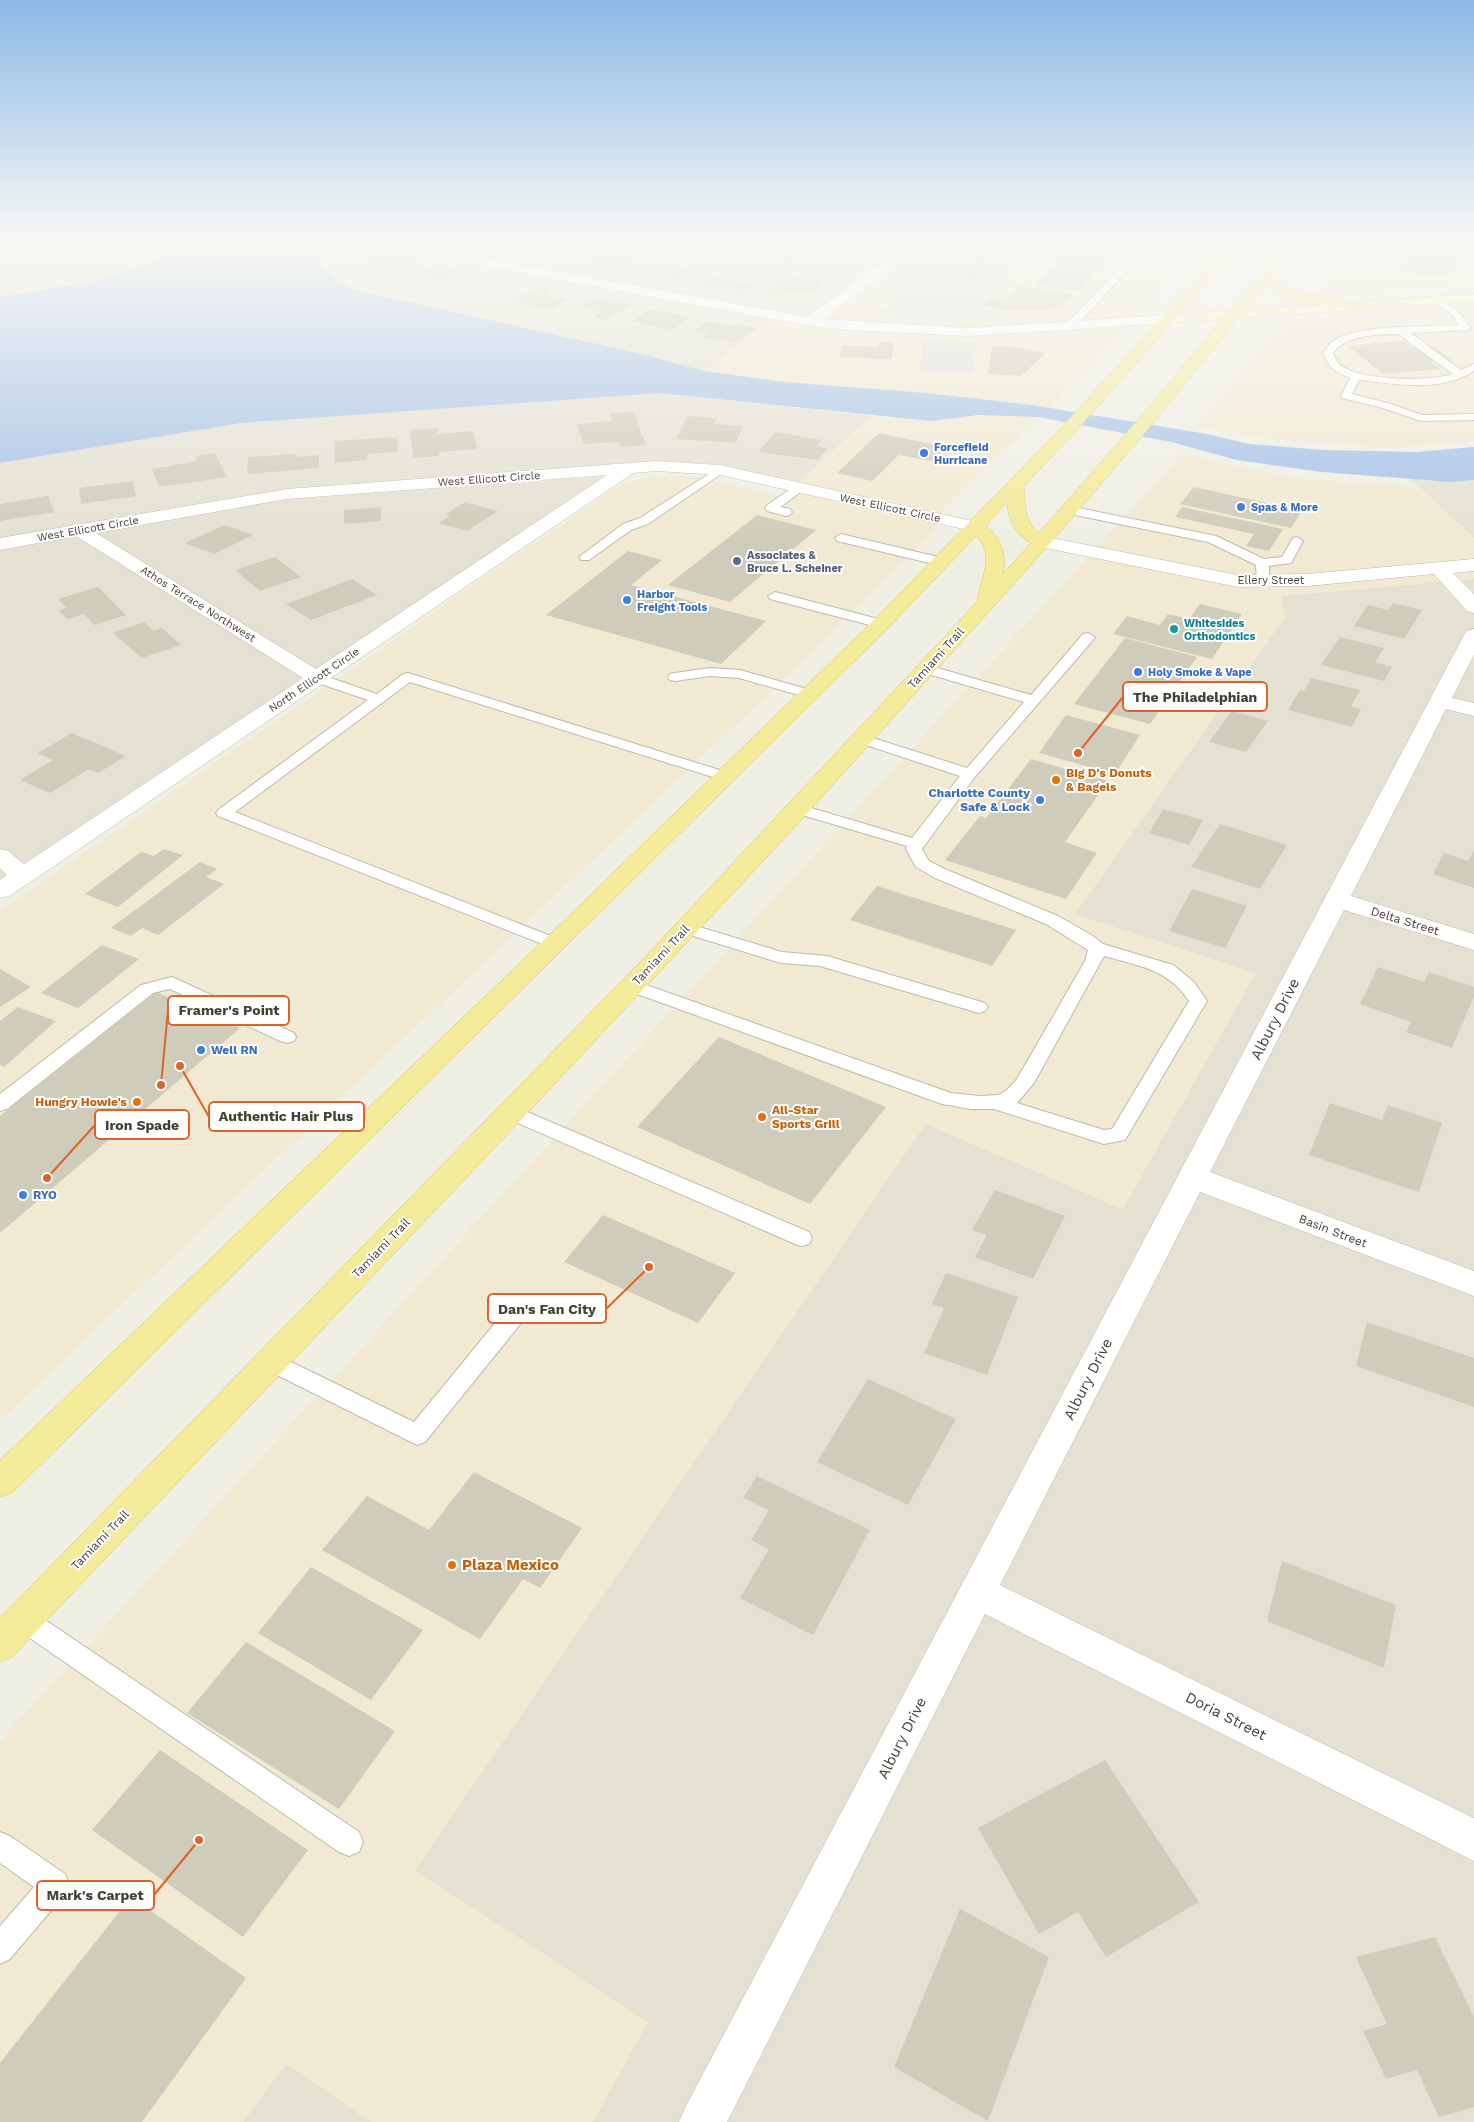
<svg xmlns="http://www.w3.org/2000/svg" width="1474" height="2122" viewBox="0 0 1474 2122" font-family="'Work Sans',sans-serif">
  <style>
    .residential { fill: #e4e1d3 }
    .commercial { fill: #f1e9d1 }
    .parking { fill: #e1e0dc }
    .water { fill: #a6c1e8 }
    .building { fill: #d0ccbb }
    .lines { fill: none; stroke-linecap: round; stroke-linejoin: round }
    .lane-casing { stroke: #bdbaab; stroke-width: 2 }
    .street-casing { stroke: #bdbaab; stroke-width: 1 }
    .secondary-casing { stroke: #ccc798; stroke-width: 1 }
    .primary-casing { stroke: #d6c96c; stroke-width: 1 }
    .lane { fill: #fff; fill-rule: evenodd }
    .street { fill: #fff; fill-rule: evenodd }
    .secondary { fill: #f8f5c6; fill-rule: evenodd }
    .primary { fill: #f3ea9a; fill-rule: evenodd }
    .shop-dot { fill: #3f7fe0; stroke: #fff; stroke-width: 2 }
    .service-dot { fill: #5c6f8a; stroke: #fff; stroke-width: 2 }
    .culture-dot { fill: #0f9aa8; stroke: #fff; stroke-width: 2 }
    .food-dot { fill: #e8710a; stroke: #fff; stroke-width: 2 }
    .labels { text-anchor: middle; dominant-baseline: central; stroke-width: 4; stroke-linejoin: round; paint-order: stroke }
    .far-shop-label { font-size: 11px; font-weight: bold; fill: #366cbe; stroke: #fff; text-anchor: start }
    .far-street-label { font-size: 11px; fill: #423f35; stroke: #fff }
    .far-service-label { font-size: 11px; font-weight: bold; fill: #4e5e75; stroke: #fff; text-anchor: start }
    .far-culture-label { font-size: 11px; font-weight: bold; fill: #0d838f; stroke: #fff; text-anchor: start }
    .street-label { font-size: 12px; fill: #423f35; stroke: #fff }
    .food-label { font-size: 12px; font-weight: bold; fill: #c56008; stroke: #fff; text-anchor: start }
    .shop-label { font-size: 12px; font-weight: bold; fill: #366cbe; stroke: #fff; text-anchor: start }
    .near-street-label { font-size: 15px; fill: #423f35; stroke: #fff }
    .near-food-label { font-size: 15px; font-weight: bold; fill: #c56008; stroke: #fff; text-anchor: start }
    .leader { fill: none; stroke: #db6429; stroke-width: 2 }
    .callout-dot { fill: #db6429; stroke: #fff; stroke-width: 2 }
    .callout { fill: #fff; stroke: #db6429; stroke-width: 2 }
    .callout-label { font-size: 14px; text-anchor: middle; font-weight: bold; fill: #423f35 }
  </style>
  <rect width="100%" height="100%" fill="#f0efe4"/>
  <g class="residential">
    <polygon points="0,242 209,242 95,281 0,297"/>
    <polygon points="324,242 1049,242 988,294 865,273 806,317 773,319 704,371 638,353 354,290 332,276 315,259"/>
    <polygon points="660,393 871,416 798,483 721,465 701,463 625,463 0,880 0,463 241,423"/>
    <polygon points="1409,478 1452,482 1474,480 1474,538"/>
    <polygon points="1474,579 1474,2122 593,2122 647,2022 415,1870 926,1123 1122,1209 1075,914 1285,617 1281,596"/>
    <polygon points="286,2063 371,2122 243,2122"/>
  </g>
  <g class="commercial">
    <polygon points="1049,242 1209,242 1050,408 785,382 704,371 769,322 813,328 886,277 988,294"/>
    <polygon points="1355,242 1474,242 1474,286 1315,296"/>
    <polygon points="1474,308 1474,442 1390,448 1288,441 1195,427 1290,320"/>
    <polygon points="978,415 1038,417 946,505 934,531 781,682 0,1420 0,911 619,485 646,477 690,476 780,496 798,483 871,416 931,421"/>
    <polygon points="1183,454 1295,478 1418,487 1474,538 1474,579 1281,596 1285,617 1075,914 1256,973 1123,1209 925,1124 415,1870 648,2022 593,2122 371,2122 286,2064 243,2122 0,2122 0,1741"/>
  </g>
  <g class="parking">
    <polygon points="914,284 988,297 977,306 1005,311 998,317 982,315 949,320 879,312"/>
    <polygon points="922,340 975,342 974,374 921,372"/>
  </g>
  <polygon class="water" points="209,242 324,242 315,259 332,276 354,290 638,353 704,371 785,382 927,393 1032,405 1207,434 1249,444 1324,450 1417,452 1474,447 1474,480 1452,482 1322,472 1237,460 1171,442 1038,417 978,415 931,421 660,393 241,423 0,463 0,297 95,281"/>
  <g class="building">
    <polygon points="763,242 808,242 816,243 792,261 771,258 780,251 756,247"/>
    <polygon points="970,242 1004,247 995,257 988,256 982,261 959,258 967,250 963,249"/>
    <polygon points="1077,242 1121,248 1080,291 1034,284"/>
    <polygon points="561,243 592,248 586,252 594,253 583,259 561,255 555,258 538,255"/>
    <polygon points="409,245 417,261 372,265 364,249"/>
    <polygon points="1414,250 1461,257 1448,278 1399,271"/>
    <polygon points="611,253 629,255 621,260 643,264 630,272 586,265 598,257 603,258"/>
    <polygon points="954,262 988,267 973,280 945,275 953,269 946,268"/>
    <polygon points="438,264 465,273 439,282 412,273"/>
    <polygon points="663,264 694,270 678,280 646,275"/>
    <polygon points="710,277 755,284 746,291 701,284"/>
    <polygon points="790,277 824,281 813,294 788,291 785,295 766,293 779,278 788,279"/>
    <polygon points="1019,286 1075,294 1062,308 1016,311 982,306 992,297 1006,299"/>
    <polygon points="536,288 552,291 546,295 569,299 550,310 524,305 528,303 514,300"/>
    <polygon points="597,297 633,304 607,320 593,317 602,312 580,307"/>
    <polygon points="652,309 692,317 672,330 631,321"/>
    <polygon points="707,321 733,326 736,324 757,328 736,342 703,337 708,333 694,330"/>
    <polygon points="1404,341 1412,347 1432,346 1451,359 1430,361 1441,369 1383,374 1348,346"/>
    <polygon points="879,342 894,342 892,359 839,357 842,345 878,347"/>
    <polygon points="992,346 1013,347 1046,353 1021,376 988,374"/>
    <polygon points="634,412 646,445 621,447 619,442 583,444 577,424 612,421 609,413"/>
    <polygon points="687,416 717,418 714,424 743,426 736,443 676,439"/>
    <polygon points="438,428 438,434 474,431 477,449 439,452 439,456 413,458 410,430"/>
    <polygon points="776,432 822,440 817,446 828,448 818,460 758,452"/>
    <polygon points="879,433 946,447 932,461 899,455 872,481 837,473"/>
    <polygon points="397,437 398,452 367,454 367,460 334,463 335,441"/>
    <polygon points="215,453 227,477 159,487 152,469 197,461 195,456"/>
    <polygon points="296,454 297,457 319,455 319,468 247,474 248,457"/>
    <polygon points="133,481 136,496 81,504 79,488"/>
    <polygon points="1194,487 1302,511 1291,528 1180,504"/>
    <polygon points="48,496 54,512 0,521 0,504"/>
    <polygon points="465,502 498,511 467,531 438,523 450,516 445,515"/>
    <polygon points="381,507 381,521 344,524 344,510"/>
    <polygon points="1182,507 1283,529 1269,551 1246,546 1254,534 1175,517"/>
    <polygon points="757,515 816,530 730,602 668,585"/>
    <polygon points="224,525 253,535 214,554 185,543"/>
    <polygon points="628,551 662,560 631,585 766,621 721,664 546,615"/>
    <polygon points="275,557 301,577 260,591 235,570"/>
    <polygon points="352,579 377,595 311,620 286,604"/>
    <polygon points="98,587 126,615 94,625 84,614 67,619 59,610 67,608 58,599"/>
    <polygon points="1393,603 1422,610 1404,639 1354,626 1368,605 1388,610"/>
    <polygon points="1200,604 1242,614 1212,659 1113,634 1127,616 1160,625 1168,614 1189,619"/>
    <polygon points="144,622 154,631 162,628 181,645 142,658 113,633"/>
    <polygon points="1340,637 1384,648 1375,662 1392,667 1384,681 1321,665"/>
    <polygon points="1125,638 1197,657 1150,724 1074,704"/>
    <polygon points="1311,678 1360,690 1351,706 1361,709 1352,727 1288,710 1300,690 1304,691"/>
    <polygon points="1232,711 1268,721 1246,752 1209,742"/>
    <polygon points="1066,715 1140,735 1115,774 1039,753"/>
    <polygon points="72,733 126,756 98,773 89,769 50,793 20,780 53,760 38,753"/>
    <polygon points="1031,759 1108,781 1065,842 1097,853 1066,899 945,860 980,816 986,818"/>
    <polygon points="1163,809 1203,820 1189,845 1149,833"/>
    <polygon points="1220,824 1287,845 1260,889 1191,867"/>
    <polygon points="164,849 183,855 118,907 85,894 141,852 154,856"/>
    <polygon points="1474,851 1474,888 1433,874 1444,853 1468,861"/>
    <polygon points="200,862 217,869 206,877 224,884 158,935 142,928 131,936 111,928"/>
    <polygon points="877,886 1016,930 992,966 850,920"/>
    <polygon points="1192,889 1247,906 1225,948 1169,931"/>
    <polygon points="102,945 139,959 78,1008 41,993"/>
    <polygon points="1378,967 1424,982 1429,972 1474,987 1474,996 1452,1048 1406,1032 1411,1022 1360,1004"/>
    <polygon points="0,969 31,987 0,1007"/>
    <polygon points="156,992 240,1028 0,1233 0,1116"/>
    <polygon points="18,1007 56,1021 4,1067 0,1065 0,1021"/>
    <polygon points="719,1037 886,1107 810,1204 637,1127"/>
    <polygon points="1330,1103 1382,1120 1388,1105 1442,1123 1419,1192 1309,1155"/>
    <polygon points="995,1190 1065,1216 1033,1279 975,1257 987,1235 972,1230"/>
    <polygon points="603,1215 735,1273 698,1323 564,1262"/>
    <polygon points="946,1273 1018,1297 987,1375 924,1353 944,1308 932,1304"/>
    <polygon points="1367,1322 1474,1358 1474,1407 1356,1366"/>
    <polygon points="868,1379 956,1419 908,1505 817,1462"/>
    <polygon points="474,1472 582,1528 540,1588 523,1579 480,1639 322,1550 367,1496 429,1530"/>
    <polygon points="757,1476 870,1530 813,1635 740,1598 769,1549 751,1540 769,1510 743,1498"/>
    <polygon points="1282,1561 1396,1605 1384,1668 1267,1621"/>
    <polygon points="311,1567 423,1630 371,1700 258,1633"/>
    <polygon points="246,1642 395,1731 339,1809 187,1713"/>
    <polygon points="160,1750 308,1850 243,1937 92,1830"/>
    <polygon points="1105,1760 1199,1902 1106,1957 1078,1912 1039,1934 978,1828"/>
    <polygon points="131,1897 246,1978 142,2122 0,2122 0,2063"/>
    <polygon points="960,1909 1049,1957 988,2121 894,2067"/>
    <polygon points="1435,1937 1474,2017 1474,2107 1439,2117 1417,2070 1386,2079 1363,2031 1387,2024 1356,1957"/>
  </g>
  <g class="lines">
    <defs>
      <g id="lane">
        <polygon points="1443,242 1474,243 1474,249 1447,245"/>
        <polygon points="1141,248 1146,251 1144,253 1075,327 1067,327 1067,323 1138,249"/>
        <path d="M1437 298 1457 310 1471 328 1470 330 1411 333 1461 370 1474 364V371C1439 393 1398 384 1359 380L1352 394 1391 404 1422 415 1474 414V420L1421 421 1383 408 1342 398 1341 396 1350 378C1336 373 1328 367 1323 353 1327 348 1330 342 1336 339 1366 324 1425 327 1459 325L1451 314 1434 303 1432 301ZM1398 334 1453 374C1430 382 1366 380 1345 368 1338 365 1336 360 1333 353 1346 335 1378 334 1398 334Z"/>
        <polygon points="720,467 726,470 724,472 648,524 631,530 589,560 581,560 579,557 623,524 640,518"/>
        <polygon points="798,484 804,488 802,491 780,507 790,509 792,512 790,515 786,516 767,511 765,508 767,505"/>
        <polygon points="1069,506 1216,536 1264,559 1282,557 1293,538 1297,537 1303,541 1291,563 1269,566 1269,581 1263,585 1257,581 1256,565 1208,542 1065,513 1063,510 1065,507"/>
        <polygon points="841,534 947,559 948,562 942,566 837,541 835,538"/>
        <polygon points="775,592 886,621 888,624 881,628 770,599 768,596"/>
        <path d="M1088 633 1095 637 1093 640 974 778 922 849 929 861 947 870 1058 916 1093 936 1103 944 1173 965 1194 982 1207 1001 1125 1140 1104 1144 994 1109H971L942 1104 626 990 623 986 626 982 632 980 638 982 951 1093 980 1096 999 1095 1007 1090 1017 1079 1085 961 1088 950 1046 924 935 878 916 867 906 849 907 846 792 812 790 809 792 806 798 804 912 838 960 776 857 742 855 739 857 736H867L967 768 1024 702 921 672 919 669 921 666H931L1031 695 1083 634ZM1104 956C1139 966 1168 969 1189 1001L1112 1129 1104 1130 1017 1103 1034 1083Z"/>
        <polygon points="710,668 740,670 814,691 816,694 814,697 809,698 739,678 710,676 675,681 670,680 668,677 670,674 675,673"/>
        <polygon points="408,673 729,773 732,776 729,779 719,779 410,682 235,812 561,940 564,944 561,948 555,949 218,816 216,813 218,810 368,700 312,681 310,678 312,675 322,675 377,694 403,674"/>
        <polygon points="686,923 782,952 827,956 985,1003 988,1007 985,1011 979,1013 820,966 781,963 680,932 677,928 680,924"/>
        <polygon points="172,977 294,1033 296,1037 294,1041 287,1043 280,1041 170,989 153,993 7,1109 0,1111 0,1094 141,985"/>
        <polygon points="511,1105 809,1232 812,1238 809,1244 802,1246 795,1244 504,1117 501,1112 504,1107"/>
        <polygon points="518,1302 526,1305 529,1311 526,1317 425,1442 417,1445 263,1368 260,1362 263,1356 271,1353 279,1356 414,1422 510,1305"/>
        <polygon points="23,1607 32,1611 359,1832 363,1842 359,1852 349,1856 339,1852 14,1627 10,1619 14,1611"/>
        <polygon points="0,1832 10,1836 65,1874 69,1884 65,1894 10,1959 0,1964 0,1926 34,1887 0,1863"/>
      </g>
      <g id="street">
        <polygon points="23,242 47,242 45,245 0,255 0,247"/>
        <path d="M448 242H460L461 246 469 252 483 258 808 317 910 242H924L824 319 968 328 1168 315 1173 316 1175 319 1173 322 1168 323 968 336 848 330 811 326 483 266C467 262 456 258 446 244Z"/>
        <path d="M656 461 720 465 977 522 983 523 986 527 983 531 977 532 720 475 656 471 633 473 32 881 9 896 0 898V880L7 875 0 868V849L8 851 24 864 303 678 76 536 0 550V538L287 489ZM607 475 316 669 96 533 287 499Z"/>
        <polygon points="1042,536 1238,575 1307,574 1474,559 1474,571 1453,573 1474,594 1474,613 1467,611 1434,574 1307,586 1238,587 1036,546 1033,542 1036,538"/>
        <polygon points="1474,629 1474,655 1452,698 1474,703 1474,716 1446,709 1351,896 1474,934 1474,950 1344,910 1210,1172 1474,1271 1474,1296 1200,1192 1000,1585 1474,1818 1474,1861 985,1614 727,2122 679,2122 686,2106 1464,635 1467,631"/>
      </g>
      <polygon id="secondary" points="1474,294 1474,302 1168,323 1163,322 1161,319 1163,316 1168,315"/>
      <path id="primary" d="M1230 242H1244L1074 433 1024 486C1025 504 1024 521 1039 533L1131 428 1287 242H1301L1271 278 1297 292 1357 302 1362 303 1364 306 1362 309 1357 310 1288 299 1265 286 1143 435 1048 546 794 828 535 1105 13 1656 0 1662V1618L647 955 977 602C980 581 996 554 976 536L888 628 12 1493 0 1497V1460L546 938 874 620 1062 427ZM1007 503C1009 520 1015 535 1031 543L1003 574C1007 554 1001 539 986 526Z"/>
    </defs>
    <use href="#lane" class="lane-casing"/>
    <use href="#street" class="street-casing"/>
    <use href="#secondary" class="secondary-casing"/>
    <use href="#primary" class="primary-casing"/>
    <use href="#lane" class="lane"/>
    <use href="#street" class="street"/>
    <use href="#secondary" class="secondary"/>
    <use href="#primary" class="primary"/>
  </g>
  <linearGradient id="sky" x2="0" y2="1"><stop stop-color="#8db9e8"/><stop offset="0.45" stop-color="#f8f8f3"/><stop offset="1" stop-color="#f8f8f3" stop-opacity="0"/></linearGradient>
  <rect width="1474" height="539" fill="url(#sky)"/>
  <g class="shop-dot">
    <circle cx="924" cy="453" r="5"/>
    <circle cx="1241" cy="507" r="5"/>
    <circle cx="627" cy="600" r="5"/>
    <circle cx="1138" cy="672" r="5"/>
    <circle cx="1040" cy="800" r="5"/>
    <circle cx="201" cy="1050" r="5"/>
    <circle cx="23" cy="1195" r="5"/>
  </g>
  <circle class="service-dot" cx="737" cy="561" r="5"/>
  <circle class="culture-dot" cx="1174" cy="629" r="5"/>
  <g class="food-dot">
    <circle cx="1056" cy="780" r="5"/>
    <circle cx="137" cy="1102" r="5"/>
    <circle cx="762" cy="1117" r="5"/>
    <circle cx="452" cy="1565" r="5"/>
  </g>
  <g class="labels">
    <g class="far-shop-label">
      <text x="934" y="447">Forcefield<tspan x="934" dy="13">Hurricane</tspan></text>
      <text x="1251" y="507">Spas &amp; More</text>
      <text x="637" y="594">Harbor<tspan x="637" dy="13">Freight Tools</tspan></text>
      <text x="1148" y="672">Holy Smoke &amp; Vape</text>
    </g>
    <g class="far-street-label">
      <text transform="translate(489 479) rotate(-4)">West Ellicott Circle</text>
      <text transform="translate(890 508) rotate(12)">West Ellicott Circle</text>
      <text transform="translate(88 529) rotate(-10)">West Ellicott Circle</text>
      <text x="1271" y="580">Ellery Street</text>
      <text transform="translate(198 604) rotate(32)">Athos Terrace Northwest</text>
      <text transform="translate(314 680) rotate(-34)">North Ellicott Circle</text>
    </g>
    <g class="far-service-label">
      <text x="747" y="555">Associates &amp;<tspan x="747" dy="13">Bruce L. Scheiner</tspan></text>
    </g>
    <g class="far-culture-label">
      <text x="1184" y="623">Whitesides<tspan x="1184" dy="13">Orthodontics</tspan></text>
    </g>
    <g class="street-label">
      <text transform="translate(936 658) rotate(-48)">Tamiami Trail</text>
      <text transform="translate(1405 921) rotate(17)">Delta Street</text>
      <text transform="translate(661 955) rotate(-47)">Tamiami Trail</text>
      <text transform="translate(1333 1231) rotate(21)">Basin Street</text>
      <text transform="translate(381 1248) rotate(-46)">Tamiami Trail</text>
      <text transform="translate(100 1540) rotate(-46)">Tamiami Trail</text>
    </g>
    <g class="food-label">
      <text x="1066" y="773">Big D's Donuts<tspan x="1066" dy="14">&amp; Bagels</tspan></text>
      <text x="127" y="1102" text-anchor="end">Hungry Howie's</text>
      <text x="772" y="1110">All-Star<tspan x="772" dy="14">Sports Grill</tspan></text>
    </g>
    <g class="shop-label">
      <text x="1030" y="793" text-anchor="end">Charlotte County<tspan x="1030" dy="14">Safe &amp; Lock</tspan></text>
      <text x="211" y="1050">Well RN</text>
      <text x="33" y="1195">RYO</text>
    </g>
    <g class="near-street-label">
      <text transform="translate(1275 1019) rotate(-63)">Albury Drive</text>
      <text transform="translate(1088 1379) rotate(-63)">Albury Drive</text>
      <text transform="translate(1226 1716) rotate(27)">Doria Street</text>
      <text transform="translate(902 1738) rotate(-63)">Albury Drive</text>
    </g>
    <g class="near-food-label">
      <text x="462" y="1565">Plaza Mexico</text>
    </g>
  </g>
  <path class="leader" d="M1078 753L1123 697M161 1085L168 1010M180 1066L209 1117M47 1178L95 1125M649 1267L606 1309M199 1840L154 1895"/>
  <g class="callout-dot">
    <circle cx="1078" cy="753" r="5"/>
    <circle cx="161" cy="1085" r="5"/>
    <circle cx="180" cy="1066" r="5"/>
    <circle cx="47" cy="1178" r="5"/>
    <circle cx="649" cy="1267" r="5"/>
    <circle cx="199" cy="1840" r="5"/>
  </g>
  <g class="callout">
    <rect x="1123" y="682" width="144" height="29" rx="5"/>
    <rect x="168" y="996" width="121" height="29" rx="5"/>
    <rect x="209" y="1102" width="155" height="29" rx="5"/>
    <rect x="95" y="1110" width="94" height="29" rx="5"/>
    <rect x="488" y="1294" width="118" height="29" rx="5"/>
    <rect x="37" y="1881" width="117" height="29" rx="5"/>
  </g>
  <g class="callout-label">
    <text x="1195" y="702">The Philadelphian</text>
    <text x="229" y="1015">Framer's Point</text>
    <text x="286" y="1121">Authentic Hair Plus</text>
    <text x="142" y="1130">Iron Spade</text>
    <text x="547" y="1314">Dan's Fan City</text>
    <text x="95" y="1900">Mark's Carpet</text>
  </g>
</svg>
